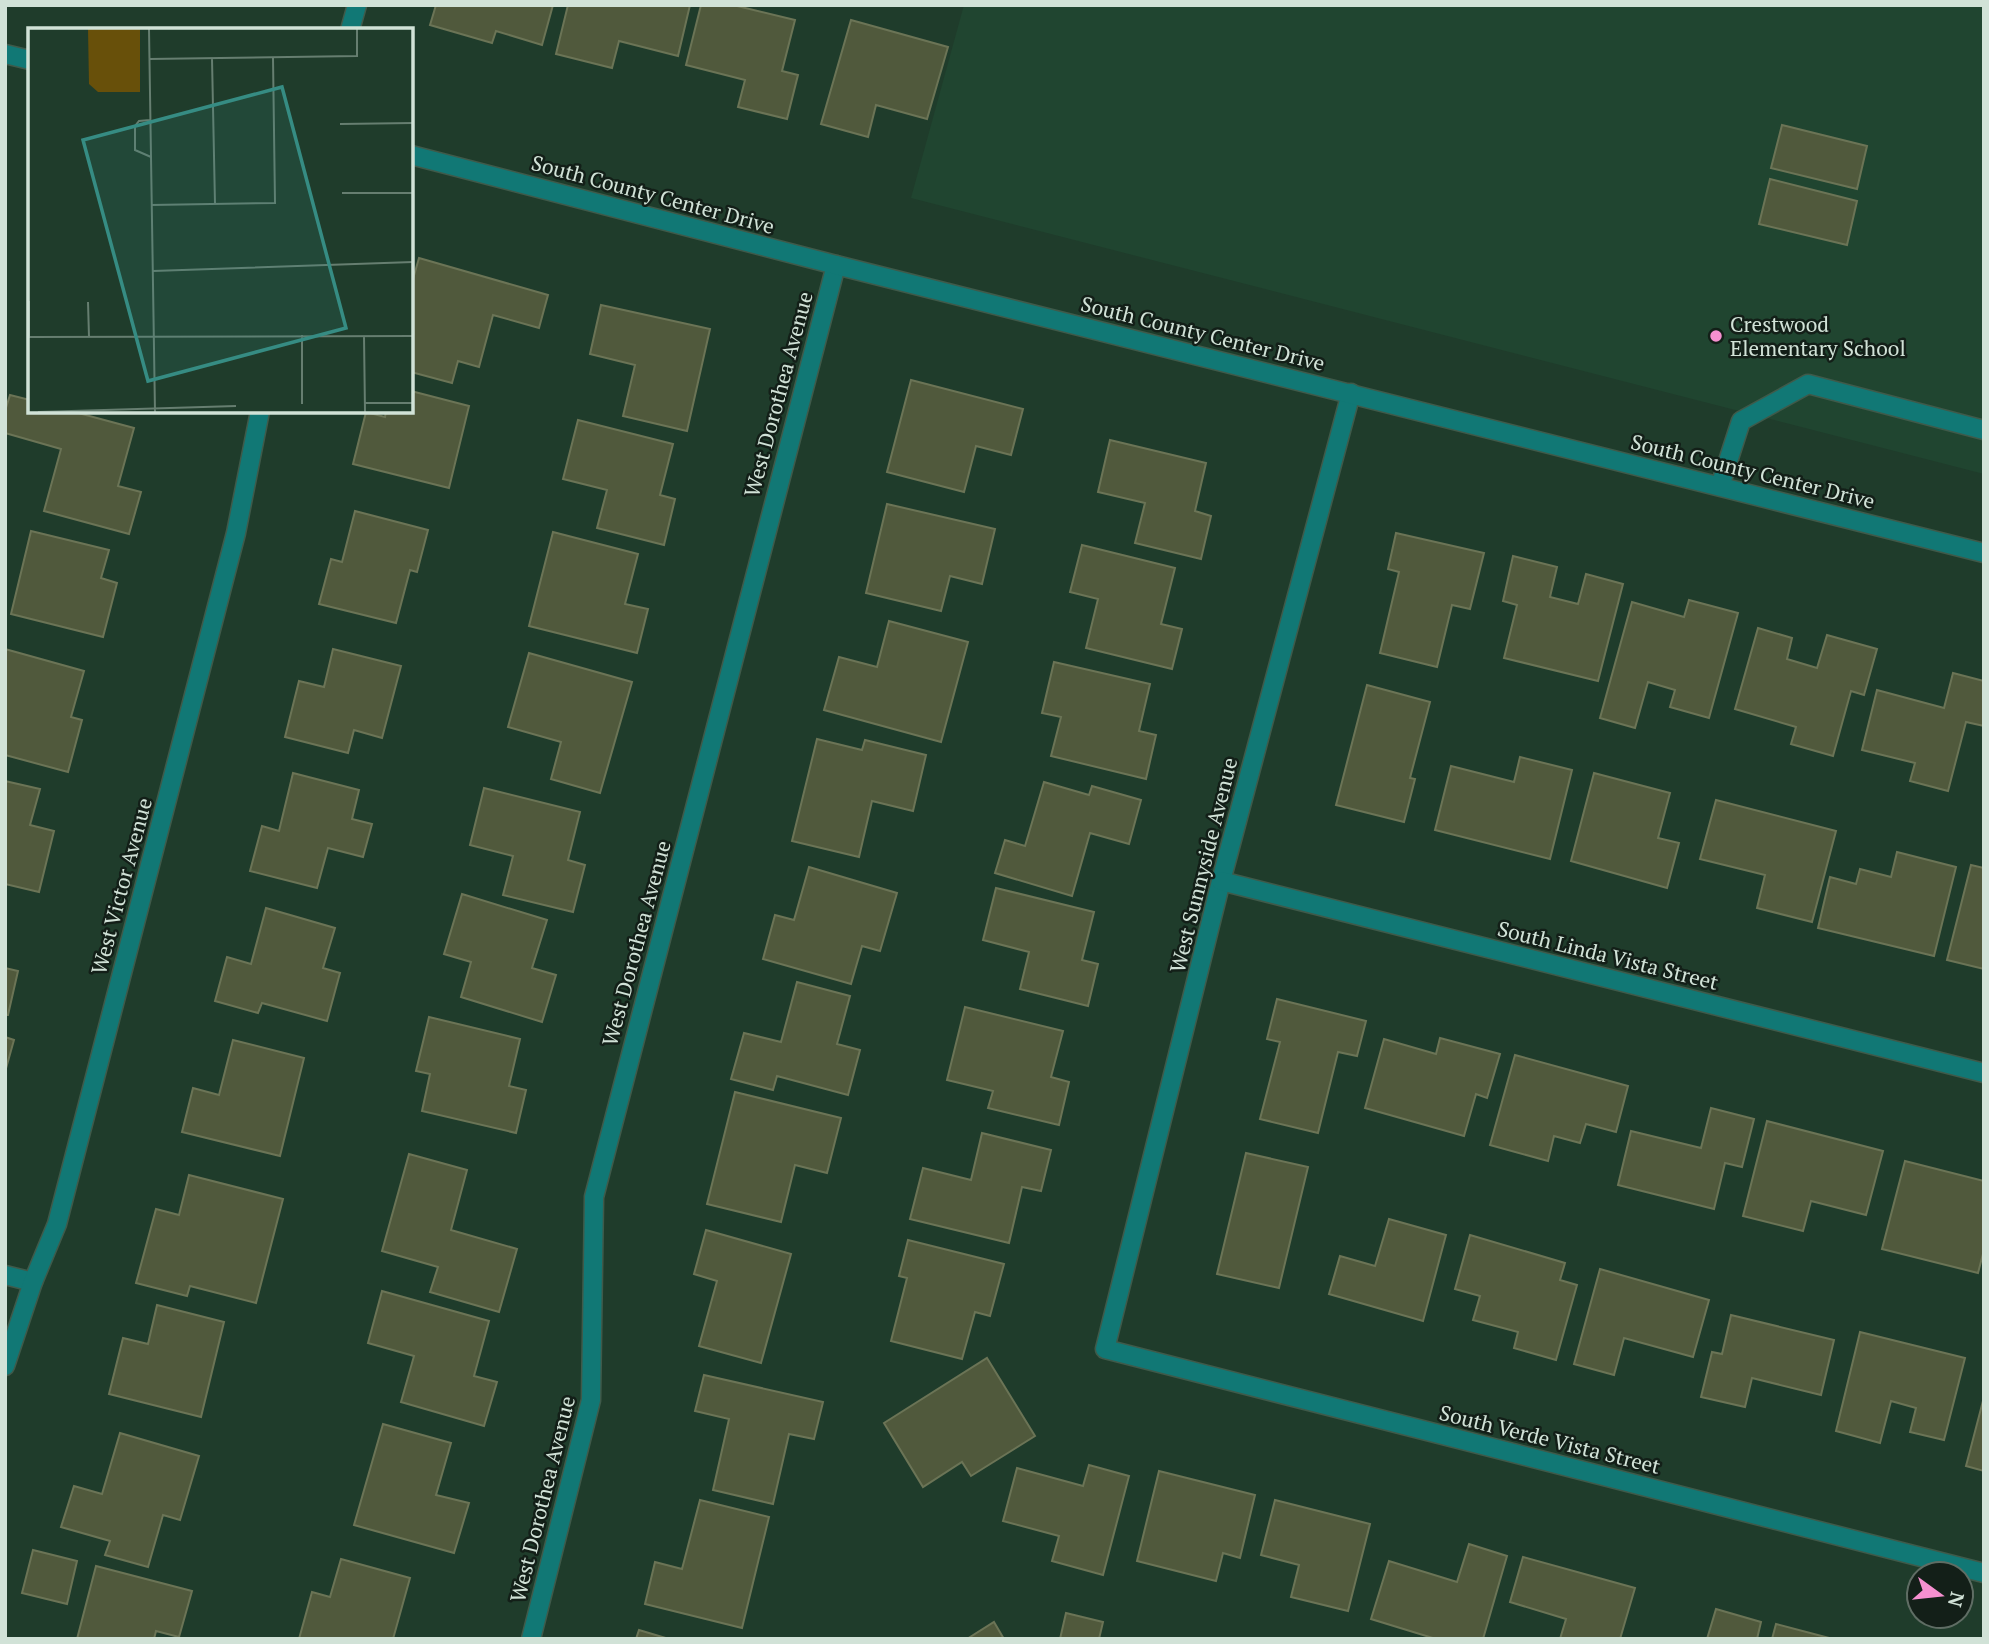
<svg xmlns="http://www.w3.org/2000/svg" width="1989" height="1644" viewBox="0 0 1989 1644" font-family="'PT Serif',serif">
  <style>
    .built { fill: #204530 }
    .building { fill: #50593c; stroke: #6b7456; stroke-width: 2 }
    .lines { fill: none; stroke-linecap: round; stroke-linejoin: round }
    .service-casing { stroke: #3f5a4a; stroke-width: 21 }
    .minor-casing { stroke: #3f5a4a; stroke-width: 21 }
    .tertiary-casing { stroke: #3f5a4a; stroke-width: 21 }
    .service { stroke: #117875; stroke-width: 18 }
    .minor { stroke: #117875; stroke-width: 18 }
    .tertiary { stroke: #117875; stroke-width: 18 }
    .poi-dot { fill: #f690d0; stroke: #131f18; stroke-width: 2.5 }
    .labels { text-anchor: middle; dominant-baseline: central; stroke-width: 5; stroke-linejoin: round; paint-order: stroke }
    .street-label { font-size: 21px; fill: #d1e2d7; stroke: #131f18 }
    .poi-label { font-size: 21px; fill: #d1e2d7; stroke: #131f18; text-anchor: start }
    .inset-road { fill: none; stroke: #667e70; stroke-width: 2 }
    .view { fill: #368c83; fill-opacity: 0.15; stroke: #368c83; stroke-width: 3.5 }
    .inset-edge { fill: none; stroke: #d1e2d7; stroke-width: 3.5 }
  </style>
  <rect width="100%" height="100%" fill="#1f3c2b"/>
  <polygon class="built" points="964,5 1984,5 1984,474 911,198"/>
  <g class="building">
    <polygon points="436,5 553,5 542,45 496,31 492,43 430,25"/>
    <polygon points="568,5 690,5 678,56 619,41 612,68 556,54"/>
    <polygon points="701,5 733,5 795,20 782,71 798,75 787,119 738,107 745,80 686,65"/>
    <polygon points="851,20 948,47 927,119 876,105 868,137 821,124"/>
    <polygon points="1782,125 1867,146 1857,189 1771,168"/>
    <polygon points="1770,179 1857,201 1847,245 1759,224"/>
    <polygon points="419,258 548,295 539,328 493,315 479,367 458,361 452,383 411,372 411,286"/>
    <polygon points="601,305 710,329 687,431 623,416 635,365 590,354"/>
    <polygon points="911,380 1023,409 1011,455 976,446 964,492 887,472"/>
    <polygon points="411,391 469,406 449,488 353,464 366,412 385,417 386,411 411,411"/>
    <polygon points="10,395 30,400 30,411 71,411 134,428 118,486 141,492 129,534 44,511 61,449 5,433 5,411"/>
    <polygon points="578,420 673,444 660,495 675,499 664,545 597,528 607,490 563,479"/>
    <polygon points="1110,440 1206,463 1195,511 1211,516 1201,559 1135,543 1145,503 1098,492"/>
    <polygon points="887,504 995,529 982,584 950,576 941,611 866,593"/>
    <polygon points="355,511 428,530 417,572 410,570 396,623 319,604 331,559 342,562"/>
    <polygon points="31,531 109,550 101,578 117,583 103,637 11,614"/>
    <polygon points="553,532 638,554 625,604 648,609 637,653 529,626"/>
    <polygon points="1396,533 1484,553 1470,609 1452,605 1437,667 1380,653 1399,572 1388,569"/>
    <polygon points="1082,545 1175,568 1161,624 1182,629 1172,669 1086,648 1098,599 1070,592"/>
    <polygon points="1513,556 1557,567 1550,597 1578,604 1586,574 1623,584 1598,681 1504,658 1517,605 1503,601"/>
    <polygon points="1689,600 1738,613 1709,718 1670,707 1675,690 1648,682 1635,728 1600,718 1632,602 1684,617"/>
    <polygon points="889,621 968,642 941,742 824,710 839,657 877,667"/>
    <polygon points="1758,628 1792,638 1787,659 1817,668 1827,635 1877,649 1864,695 1851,691 1833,756 1791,744 1796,727 1735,709"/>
    <polygon points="5,649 84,671 71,717 82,720 68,772 5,755"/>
    <polygon points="333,649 401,666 382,738 354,730 348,753 285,737 299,681 324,687"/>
    <polygon points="529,653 632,682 600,793 551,779 561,742 508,727"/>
    <polygon points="1054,662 1150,684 1139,731 1156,735 1146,779 1051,756 1061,717 1042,713"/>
    <polygon points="1953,673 1984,681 1984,726 1966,722 1948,791 1910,781 1915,763 1862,750 1877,690 1944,708"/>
    <polygon points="1367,685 1430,702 1410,778 1415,779 1404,822 1336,805"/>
    <polygon points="817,739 862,750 865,740 926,755 913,811 872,801 859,857 792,841"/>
    <polygon points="1520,757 1572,770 1550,859 1435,830 1451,766 1514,782"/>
    <polygon points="293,773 359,790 352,819 372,824 363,857 328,848 317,888 250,871 262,826 279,831"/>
    <polygon points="1594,773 1670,793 1658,838 1679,843 1667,888 1571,861"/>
    <polygon points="5,781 40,789 30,825 54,831 39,892 5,884"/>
    <polygon points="1044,782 1089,795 1092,786 1141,800 1129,844 1090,833 1072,896 995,873 1005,840 1025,846"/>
    <polygon points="484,788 580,812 568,860 585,865 573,912 503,895 513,856 470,845"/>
    <polygon points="1716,800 1836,831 1812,922 1757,908 1765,875 1700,859"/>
    <polygon points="1897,852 1956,867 1934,956 1818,928 1830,877 1856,884 1860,869 1891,877"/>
    <polygon points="1971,865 1984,868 1984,969 1947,960"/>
    <polygon points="809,867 897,893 880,951 862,946 851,984 763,959 775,915 794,920"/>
    <polygon points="996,888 1094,912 1082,960 1098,964 1088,1006 1020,989 1029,952 983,940"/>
    <polygon points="462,894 547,920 532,968 556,975 542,1022 461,997 471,962 444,954"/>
    <polygon points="266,908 335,928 323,968 340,973 327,1021 262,1003 258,1013 215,1001 227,957 251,964"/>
    <polygon points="5,968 18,971 8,1015 5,1015"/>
    <polygon points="797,982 850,996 837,1044 860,1050 848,1095 777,1076 773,1090 731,1079 744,1033 781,1042"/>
    <polygon points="1277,999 1366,1021 1357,1056 1338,1052 1318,1133 1260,1119 1280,1042 1267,1039"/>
    <polygon points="965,1007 1063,1031 1051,1077 1069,1082 1059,1125 988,1108 993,1091 947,1080"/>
    <polygon points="429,1017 520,1039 509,1086 526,1090 516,1133 422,1111 430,1074 416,1071"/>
    <polygon points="5,1037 14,1040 5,1072"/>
    <polygon points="1440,1038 1500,1054 1487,1098 1476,1094 1464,1136 1365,1108 1384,1039 1436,1054"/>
    <polygon points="233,1040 304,1058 280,1156 182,1132 193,1088 219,1095"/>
    <polygon points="1515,1055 1628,1086 1616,1132 1586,1124 1580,1143 1554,1136 1548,1161 1490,1145"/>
    <polygon points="735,1092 841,1118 827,1173 795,1165 781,1222 707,1204"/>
    <polygon points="1711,1108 1754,1119 1742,1167 1725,1163 1714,1209 1618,1185 1631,1131 1701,1148"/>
    <polygon points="1767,1121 1883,1151 1866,1215 1811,1201 1803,1231 1743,1216"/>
    <polygon points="982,1133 1051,1150 1041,1191 1022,1187 1009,1243 910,1219 923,1168 971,1180"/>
    <polygon points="1246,1153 1308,1167 1279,1288 1217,1274"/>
    <polygon points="409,1154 467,1170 451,1230 517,1249 499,1312 430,1292 438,1267 382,1251"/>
    <polygon points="1905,1161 1984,1181 1984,1250 1978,1273 1882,1249"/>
    <polygon points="189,1175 283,1199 256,1303 190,1286 187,1296 136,1283 156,1209 179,1215"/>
    <polygon points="1389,1219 1446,1235 1423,1321 1329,1294 1340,1256 1375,1266"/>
    <polygon points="706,1230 791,1254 761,1363 699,1346 717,1281 694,1274"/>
    <polygon points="1470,1235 1565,1263 1560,1280 1577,1285 1556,1360 1514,1348 1518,1332 1473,1320 1480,1296 1455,1289"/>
    <polygon points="908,1240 1004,1264 990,1316 975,1312 962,1359 891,1341 907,1278 899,1276"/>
    <polygon points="1600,1269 1709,1300 1693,1357 1624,1338 1614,1375 1574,1364"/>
    <polygon points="382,1291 489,1321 474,1376 497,1382 484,1426 401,1402 414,1356 368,1343"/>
    <polygon points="157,1305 224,1322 201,1417 109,1394 123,1338 148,1344"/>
    <polygon points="1731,1315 1834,1340 1821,1395 1752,1378 1745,1407 1701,1397 1712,1352 1722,1354"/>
    <polygon points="1860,1332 1965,1358 1944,1440 1910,1432 1916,1408 1891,1401 1880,1443 1836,1431"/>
    <polygon points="987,1358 1035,1436 971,1476 962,1462 923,1487 884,1423"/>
    <polygon points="704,1375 823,1402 814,1439 789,1434 773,1504 713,1490 729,1419 695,1411"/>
    <polygon points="1984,1397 1984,1471 1966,1466"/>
    <polygon points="383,1424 451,1443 436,1495 469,1503 454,1553 354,1525"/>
    <polygon points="120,1433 199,1456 180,1520 163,1515 148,1567 105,1555 110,1541 61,1527 74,1486 102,1494"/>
    <polygon points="1089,1465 1129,1476 1103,1575 1052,1561 1059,1536 1003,1521 1017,1468 1083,1486"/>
    <polygon points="1159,1471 1255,1495 1240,1558 1223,1553 1216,1581 1137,1561"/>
    <polygon points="700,1500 769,1517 742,1628 645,1604 655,1562 682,1569"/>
    <polygon points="1275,1500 1370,1524 1348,1611 1291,1597 1299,1565 1261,1555"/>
    <polygon points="1469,1544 1507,1556 1483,1639 1436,1639 1371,1619 1389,1561 1457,1582"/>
    <polygon points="33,1550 77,1561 67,1604 22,1593"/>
    <polygon points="1523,1557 1635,1588 1620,1639 1560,1639 1566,1619 1510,1602"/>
    <polygon points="341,1559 410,1578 393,1639 299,1639 312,1592 330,1597"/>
    <polygon points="96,1566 192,1591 179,1637 156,1631 154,1639 77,1639"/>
    <polygon points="1716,1609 1761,1622 1757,1639 1707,1639"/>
    <polygon points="1066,1613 1103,1622 1099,1639 1060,1639"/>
    <polygon points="994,1622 1004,1639 967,1639"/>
    <polygon points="1776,1624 1833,1639 1772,1639"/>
    <polygon points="639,1630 669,1639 636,1639"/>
  </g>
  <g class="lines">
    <defs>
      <polyline id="service" points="1720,486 1741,421 1808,384 1984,430"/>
      <g id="minor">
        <polyline points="350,30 357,5"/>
        <polyline points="1351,393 1221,881 1105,1349 1984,1573"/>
        <polyline points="1221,881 1984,1073"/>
        <polyline points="5,1275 33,1282"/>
        <polyline points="5,1366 33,1282 57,1224 236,533 260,411"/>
        <polyline points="531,1639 591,1400 594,1197 836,265"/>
      </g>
      <g id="tertiary">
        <polyline points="5,54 30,60"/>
        <polyline points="411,155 836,265 1984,553"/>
      </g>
    </defs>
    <use href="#service" class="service-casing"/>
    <use href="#minor" class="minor-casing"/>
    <use href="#tertiary" class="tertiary-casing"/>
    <use href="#service" class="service"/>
    <use href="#minor" class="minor"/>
    <use href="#tertiary" class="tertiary"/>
  </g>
  <circle class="poi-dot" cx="1716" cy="336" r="7"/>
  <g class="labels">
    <g class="street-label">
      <text transform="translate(653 194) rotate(15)">South County Center Drive</text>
      <text transform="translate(1203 333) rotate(14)">South County Center Drive</text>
      <text transform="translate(778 394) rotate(-75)">West Dorothea Avenue</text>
      <text transform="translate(1753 471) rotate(14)">South County Center Drive</text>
      <text transform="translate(1203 865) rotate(-76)">West Sunnyside Avenue</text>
      <text transform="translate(121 886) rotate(-75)">West Victor Avenue</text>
      <text transform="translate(636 943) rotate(-75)">West Dorothea Avenue</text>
      <text transform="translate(1608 955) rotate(14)">South Linda Vista Street</text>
      <text transform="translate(1550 1439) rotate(14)">South Verde Vista Street</text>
      <text transform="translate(542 1499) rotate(-76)">West Dorothea Avenue</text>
    </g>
    <g class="poi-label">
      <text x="1730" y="324">Crestwood<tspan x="1730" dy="24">Elementary School</tspan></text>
    </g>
  </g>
  <g transform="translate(28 28)">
    <rect width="385" height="385" fill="#1f3c2b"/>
    <path d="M60 1H112V64H70L61 56Z" fill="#68500a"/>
    <path class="inset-road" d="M121 1 127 384M121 31 329 28V1M184 31 187 176M122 92 111 93 107 98V122L123 129M312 96 385 95M314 165H385M123 177 247 175 245 30M125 243 385 234M1 273V309M60 274 61 309M274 307V376M336 308 337 384M0 309 385 308M337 375H385M10 384 208 378"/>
    <path class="view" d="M254 59 318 300 120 353 55 112Z"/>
    <rect width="385" height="385" class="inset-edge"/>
  </g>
  <rect width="1989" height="1644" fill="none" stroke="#d1e2d7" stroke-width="14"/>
  <g transform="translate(1940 1595) rotate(105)"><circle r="33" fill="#131f18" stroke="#5f6d64" stroke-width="2"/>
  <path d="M0-5L12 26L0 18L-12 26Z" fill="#f690d0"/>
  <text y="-10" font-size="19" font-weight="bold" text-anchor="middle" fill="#d1e2d7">N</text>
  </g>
</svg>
